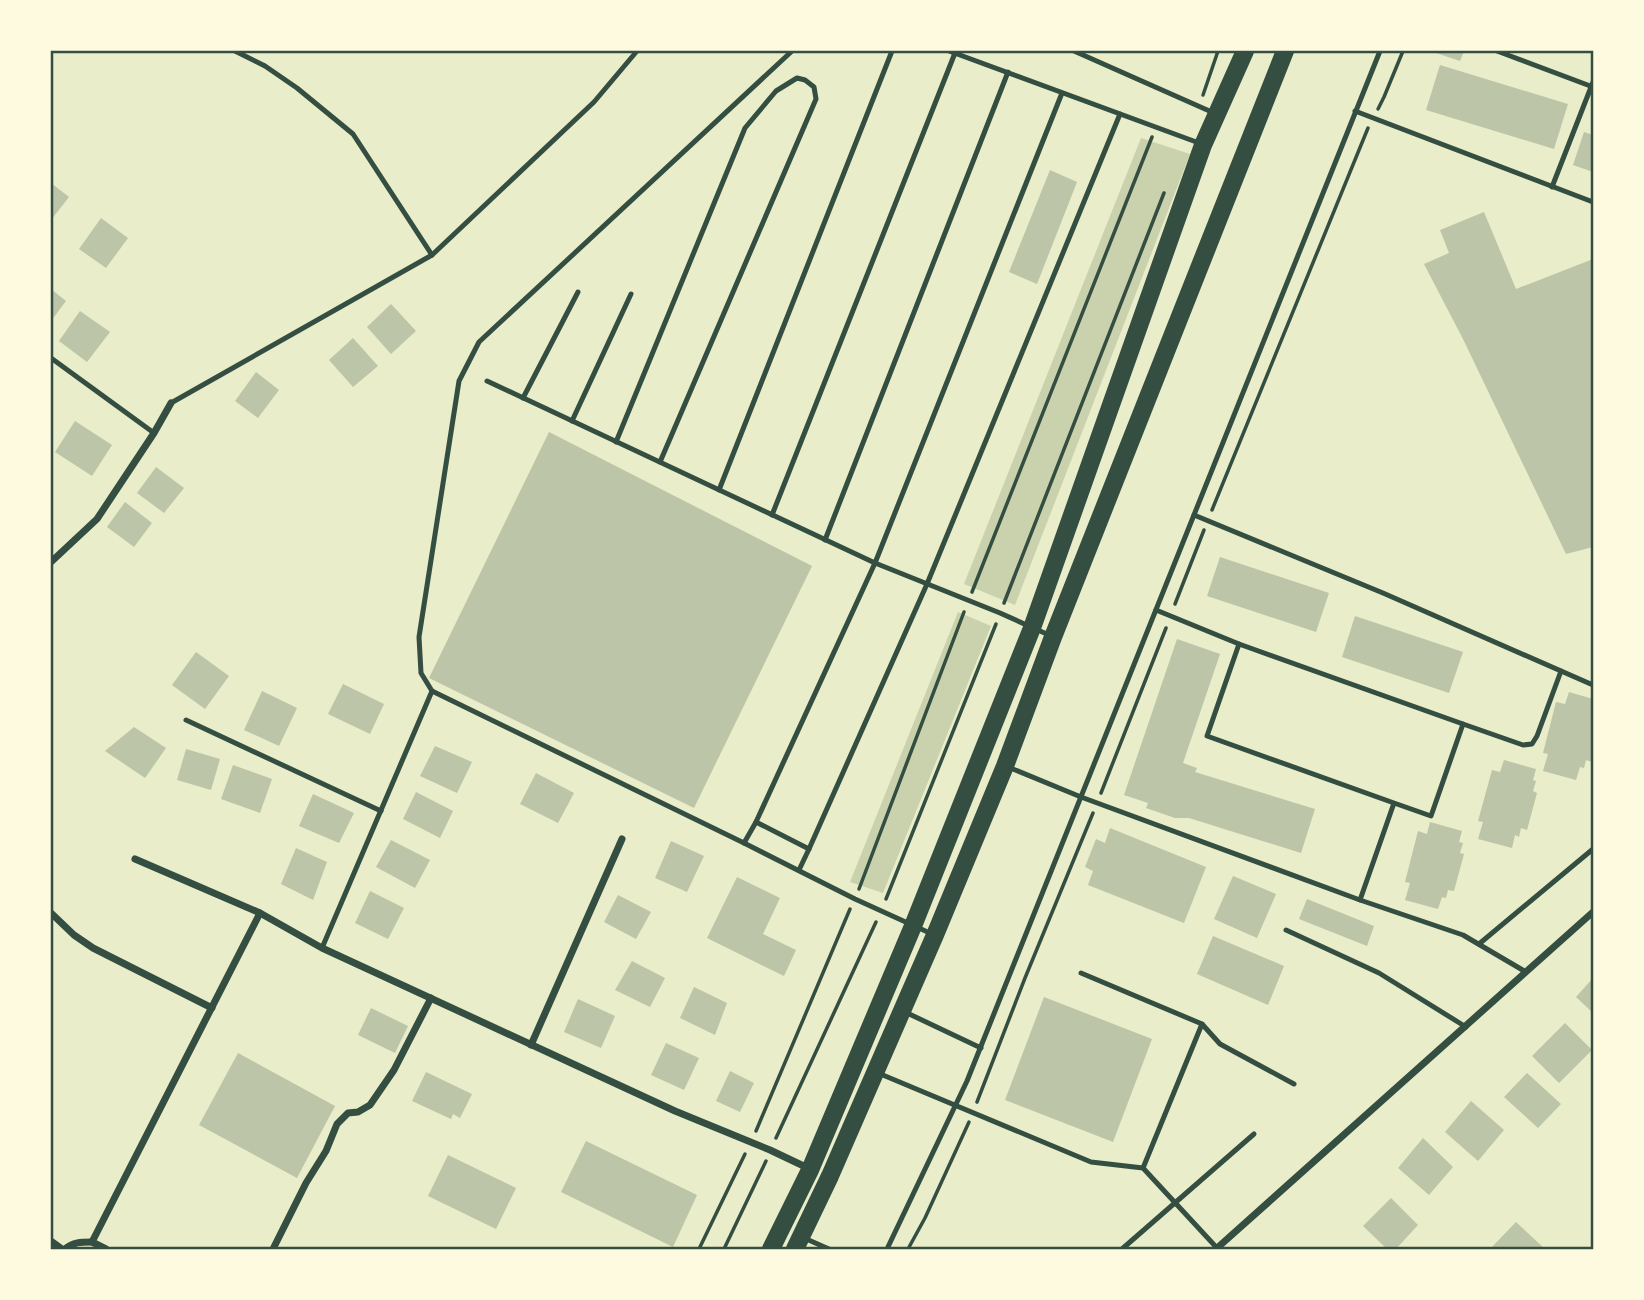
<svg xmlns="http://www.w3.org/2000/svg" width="1644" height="1300" viewBox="0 0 1644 1300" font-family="'Fira Sans Condensed',sans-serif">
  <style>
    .green { fill: #cad2ad }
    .building { fill: #bcc5a7 }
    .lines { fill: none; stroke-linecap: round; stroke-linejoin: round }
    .path { stroke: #344e41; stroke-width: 3.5 }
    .service { stroke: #344e41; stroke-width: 5 }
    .minor { stroke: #344e41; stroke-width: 7 }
    .primary { stroke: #344e41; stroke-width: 18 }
    .neatline { fill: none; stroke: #344e41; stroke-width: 2.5 }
  </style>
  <rect width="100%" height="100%" fill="#e9edc9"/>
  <g class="green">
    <polygon points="1141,138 1190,154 1015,605 964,584"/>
    <polygon points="958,612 991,626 883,893 850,882"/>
  </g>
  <g class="building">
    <polygon points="1430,51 1464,51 1460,61"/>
    <polygon points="1440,65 1568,104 1554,149 1426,110"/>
    <polygon points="1584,132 1593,135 1593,172 1573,165"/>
    <polygon points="1050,170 1077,182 1037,284 1009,272"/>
    <polygon points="51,183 69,197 51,220"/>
    <polygon points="1484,212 1516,289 1593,259 1593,547 1566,554 1463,339 1424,264 1449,253 1440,230"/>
    <polygon points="101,218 128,238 106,268 79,249"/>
    <polygon points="51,289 66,301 51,321"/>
    <polygon points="391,304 416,331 391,354 367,327"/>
    <polygon points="80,311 110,332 87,362 59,341"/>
    <polygon points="353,338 378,366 353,387 329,360"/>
    <polygon points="256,372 279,390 258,418 235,401"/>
    <polygon points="75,421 112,445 92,476 55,452"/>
    <polygon points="549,432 812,566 694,808 429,678"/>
    <polygon points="156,467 184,488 164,513 137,493"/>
    <polygon points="125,502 152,523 134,547 107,527"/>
    <polygon points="1220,557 1329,593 1316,632 1207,596"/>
    <polygon points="1355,616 1463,652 1449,693 1342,657"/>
    <polygon points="1177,639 1220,654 1183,763 1197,768 1195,772 1315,809 1301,853 1189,818 1175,818 1146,808 1148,803 1124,795"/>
    <polygon points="196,652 229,676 205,709 172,685"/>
    <polygon points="343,684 384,704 370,734 328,714"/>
    <polygon points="262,691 297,708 279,746 244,730"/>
    <polygon points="1569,692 1593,699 1593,757 1592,762 1586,760 1584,768 1580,767 1576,780 1543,771 1548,754 1543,753 1556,702 1565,704"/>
    <polygon points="134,727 166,748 145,778 105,751"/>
    <polygon points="435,746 472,762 457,793 420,776"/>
    <polygon points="186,749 220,759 211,790 177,780"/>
    <polygon points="1504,760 1536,769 1533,780 1536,781 1533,791 1537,793 1527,830 1521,828 1519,837 1515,835 1512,848 1478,839 1483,822 1478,821 1492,770 1500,772"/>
    <polygon points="233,765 272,779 260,813 221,799"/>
    <polygon points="536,773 574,793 558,823 520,804"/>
    <polygon points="416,792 453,811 440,838 403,819"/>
    <polygon points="313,794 354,813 339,843 299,826"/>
    <polygon points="1430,822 1462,831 1459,842 1463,843 1460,853 1464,854 1454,891 1448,890 1446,898 1442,897 1438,909 1405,900 1410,883 1405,882 1418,831 1427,834"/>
    <polygon points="1110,828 1206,867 1184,923 1088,885 1093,871 1085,867 1096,839 1105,843"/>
    <polygon points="391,840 430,860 415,888 376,867"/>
    <polygon points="671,841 704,856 687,892 655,878"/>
    <polygon points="296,848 327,862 313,900 281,884"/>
    <polygon points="1233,876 1276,894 1257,938 1214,919"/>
    <polygon points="737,877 780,898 763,934 796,950 784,976 707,938"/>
    <polygon points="370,891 404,908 388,939 355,923"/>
    <polygon points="618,895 651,912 636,939 604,922"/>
    <polygon points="1307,899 1374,926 1367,946 1299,919"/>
    <polygon points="1213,936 1284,966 1268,1005 1197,974"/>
    <polygon points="632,961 665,978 650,1007 615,990"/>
    <polygon points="1593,978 1593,1013 1576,997"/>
    <polygon points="694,987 727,1003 715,1035 680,1018"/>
    <polygon points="1044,997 1152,1039 1113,1142 1005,1100"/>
    <polygon points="578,999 615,1016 601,1048 564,1032"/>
    <polygon points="371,1008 408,1026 395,1053 358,1035"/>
    <polygon points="1565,1023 1592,1050 1559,1083 1532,1056"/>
    <polygon points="666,1043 699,1058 684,1090 651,1075"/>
    <polygon points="238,1053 335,1106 297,1178 199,1125"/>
    <polygon points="730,1071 754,1083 740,1112 716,1101"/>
    <polygon points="426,1072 472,1094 460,1118 453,1114 451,1119 412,1101"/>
    <polygon points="1527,1073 1561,1104 1538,1128 1504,1097"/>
    <polygon points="1471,1101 1504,1130 1478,1161 1445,1132"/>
    <polygon points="1423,1138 1453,1167 1429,1195 1398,1168"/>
    <polygon points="586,1141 697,1195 673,1247 561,1192"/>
    <polygon points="448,1155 516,1188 496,1229 428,1196"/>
    <polygon points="1391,1198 1418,1225 1396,1249 1387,1249 1363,1226"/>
    <polygon points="1516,1222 1545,1249 1490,1249"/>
  </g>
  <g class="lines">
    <g class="path">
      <polyline points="1203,95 1218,51"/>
      <polyline points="1378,109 1384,97 1403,51"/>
      <polyline points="1212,510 1368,128"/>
      <polyline points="972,592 1152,137"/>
      <polyline points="1004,603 1164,193"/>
      <polyline points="1175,604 1204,530"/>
      <polyline points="1101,793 1166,628"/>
      <polyline points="859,889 964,612"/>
      <polyline points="886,899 996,624"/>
      <polyline points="977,1102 1025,978 1093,813"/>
      <polyline points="756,1131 850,909"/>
      <polyline points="776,1138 876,922"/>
      <polyline points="699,1249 745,1154"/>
      <polyline points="724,1249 766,1161"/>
      <polyline points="908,1249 925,1218 969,1122"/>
    </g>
    <g class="service">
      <polyline points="235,51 265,66 297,88 353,134 432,255"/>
      <polyline points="792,51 479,342 459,381 419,637 421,673 432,691 744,843 855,899 932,934"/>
      <polyline points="949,51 1199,143"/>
      <polyline points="1074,51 1214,113"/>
      <polyline points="1497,51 1593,87"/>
      <polyline points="1062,93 875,563 756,822 809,849 927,584 1120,114"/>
      <polyline points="1355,111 1593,202"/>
      <polyline points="1552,187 1593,82"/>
      <polyline points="51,358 154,433"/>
      <polyline points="487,381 875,563 1000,613 1049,635"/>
      <polyline points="523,398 578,292"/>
      <polyline points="171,403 432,255 594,102 637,51"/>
      <polyline points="572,421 631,294"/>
      <polyline points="616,442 745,128 776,91 797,78 805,80 814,87 816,99 660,462"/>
      <polyline points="719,490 892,51"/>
      <polyline points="772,515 955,53"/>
      <polyline points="1194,515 1383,593 1593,685"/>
      <polyline points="825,540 1008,72"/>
      <polyline points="1156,610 1239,644"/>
      <polyline points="186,720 381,811"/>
      <polyline points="1463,724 1523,745 1532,744 1537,736 1561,671"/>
      <polyline points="1008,767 1081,797 1360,900 1463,935 1526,972"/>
      <polyline points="744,843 756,822"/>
      <polyline points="799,870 809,849"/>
      <polyline points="1360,900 1394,803 1207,736 1239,644 1463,724 1431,816 1394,803"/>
      <polyline points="1286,930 1379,973 1466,1027"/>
      <polyline points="1479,944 1593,849"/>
      <polyline points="322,948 432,691"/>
      <polyline points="1081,973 1202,1024 1220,1044 1294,1084"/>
      <polyline points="905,1012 981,1048"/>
      <polyline points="878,1073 1091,1162 1143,1168 1217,1248"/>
      <polyline points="1143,1168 1202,1024"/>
      <polyline points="804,1238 829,1249"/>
      <polyline points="887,1249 967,1081 1380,51"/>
      <polyline points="1122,1249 1254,1134"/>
    </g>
    <g class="minor">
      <polyline points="51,562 97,519 154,433 171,403"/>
      <polyline points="135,859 260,913 322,948 675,1111 770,1150 810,1169"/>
      <polyline points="51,913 74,935 93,948 212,1008"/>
      <polyline points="531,1045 622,839"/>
      <polyline points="51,1241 62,1249"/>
      <path d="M65 1249C73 1242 81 1242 92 1242"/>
      <polyline points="106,1249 92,1242 260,913"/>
      <polyline points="273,1249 306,1183 326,1151 337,1124 348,1113 358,1112 370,1105 394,1070 431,998"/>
      <polyline points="1216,1249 1593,912"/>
    </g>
    <g class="primary">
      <polyline points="771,1249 810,1170 913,926 1032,628 1203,145 1245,51"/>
      <polyline points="795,1249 830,1176 935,935 1005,766 1053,637 1285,51"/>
    </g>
  </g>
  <rect width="1644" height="1300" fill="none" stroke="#fefae0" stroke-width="105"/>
  <rect x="52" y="52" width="1540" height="1196" class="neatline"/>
</svg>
